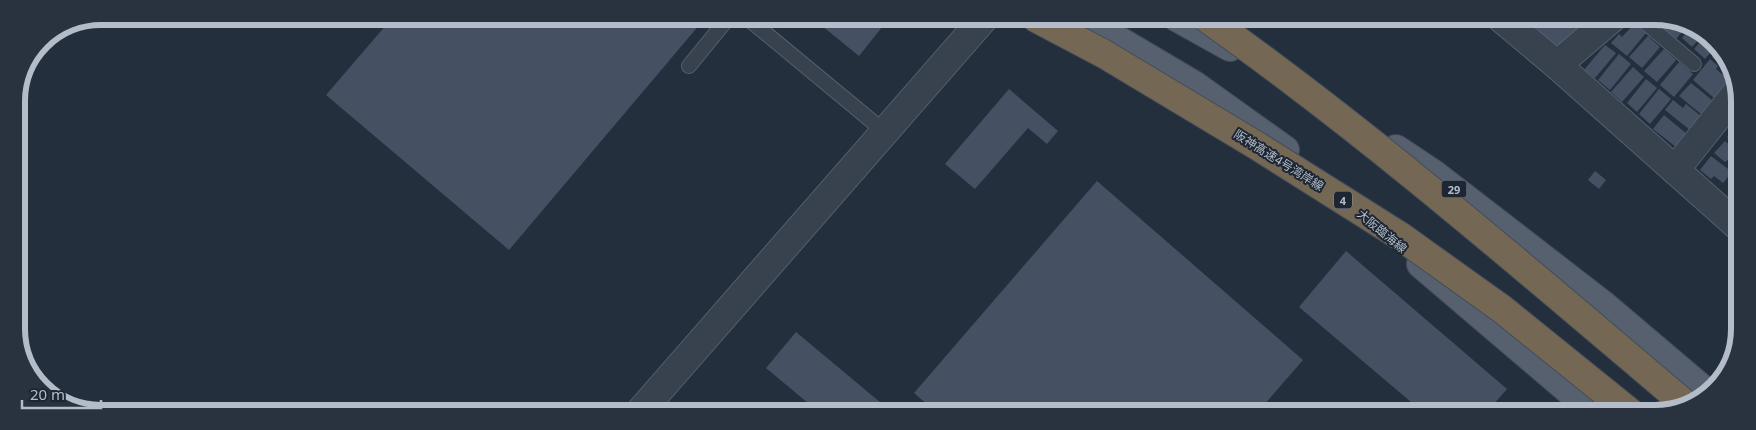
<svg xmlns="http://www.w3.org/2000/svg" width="1756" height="430" viewBox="0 0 1756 430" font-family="'Noto Sans','Noto Sans JP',sans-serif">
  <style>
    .building { fill: #455162 }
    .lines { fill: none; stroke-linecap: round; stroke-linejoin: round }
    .service-casing { stroke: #565f6c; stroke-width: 16 }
    .minor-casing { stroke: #565f6c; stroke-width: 30 }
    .tertiary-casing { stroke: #565f6c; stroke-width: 30 }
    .primary-casing { stroke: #414a57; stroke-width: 30 }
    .service { stroke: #38414e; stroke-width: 14 }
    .minor { stroke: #38414e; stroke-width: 28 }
    .tertiary { stroke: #38414e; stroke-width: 28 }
    .primary { stroke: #56606e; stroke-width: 28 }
    .motorway-bridge-casing { stroke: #434c59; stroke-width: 30; stroke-linecap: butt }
    .motorway-bridge { stroke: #746855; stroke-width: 28 }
    .labels { text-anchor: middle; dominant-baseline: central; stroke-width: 4; stroke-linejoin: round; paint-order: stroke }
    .shield { fill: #1d2633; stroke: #878f9c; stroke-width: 1 }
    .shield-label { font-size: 11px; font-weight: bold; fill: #b4bcc9 }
    .street-label { font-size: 12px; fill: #b4bcc9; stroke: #1d2633 }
    .rim { fill: none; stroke: #b4bcc9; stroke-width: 6 }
  </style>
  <rect width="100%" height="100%" fill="#242f3e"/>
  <g class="building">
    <polygon points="393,17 706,17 509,250 326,95"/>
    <polygon points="811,17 881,17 886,22 859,56"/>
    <polygon points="1535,18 1593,18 1555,50 1531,21"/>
    <polygon points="1651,18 1672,18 1687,26 1676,39"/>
    <polygon points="1634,24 1646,33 1627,56 1611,43 1619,34 1622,37"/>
    <polygon points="1690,28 1703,35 1692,47 1682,38"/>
    <polygon points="1648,36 1660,47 1642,68 1629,57"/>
    <polygon points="1705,36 1715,41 1717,45 1705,59 1694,49"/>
    <polygon points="1605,45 1616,53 1595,78 1584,70"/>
    <polygon points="1719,48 1733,74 1732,74 1712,57"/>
    <polygon points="1664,49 1676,60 1657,82 1644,71"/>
    <polygon points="1619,54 1631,64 1610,90 1598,80"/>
    <polygon points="1710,59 1718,66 1716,69 1729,80 1714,98 1693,80"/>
    <polygon points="1679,62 1693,74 1674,97 1660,85"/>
    <polygon points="1633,67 1644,77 1622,102 1611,92"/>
    <polygon points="1646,79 1657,88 1637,112 1627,103"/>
    <polygon points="1691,83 1712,100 1701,114 1679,96"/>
    <polygon points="1009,89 1058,131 1047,144 1028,128 975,189 945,164"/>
    <polygon points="1659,89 1671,99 1650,124 1639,114"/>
    <polygon points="1673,100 1683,108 1686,104 1701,116 1690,130 1665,110"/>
    <polygon points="1664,115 1687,134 1676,147 1653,129"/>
    <polygon points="1738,124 1738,144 1737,145 1727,137"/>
    <polygon points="1725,141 1738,152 1738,165 1737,167 1728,160 1725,162 1714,153"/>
    <polygon points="1711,156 1732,172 1723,183 1714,176 1711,179 1700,170"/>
    <polygon points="1595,171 1606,180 1599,189 1588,180"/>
    <polygon points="1097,181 1303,360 1257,413 937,413 914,393"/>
    <polygon points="1346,251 1507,389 1486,413 1424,413 1299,307"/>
    <polygon points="796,332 887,408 883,413 820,413 766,368"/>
  </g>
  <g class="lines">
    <defs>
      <g id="service">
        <polyline points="746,17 885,132"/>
        <polyline points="1640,18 1694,64"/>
        <polyline points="689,66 729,17"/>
      </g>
      <g id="minor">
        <polyline points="1501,18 1557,65 1738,226"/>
        <polyline points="1557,65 1612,18"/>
        <polyline points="1675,170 1738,91"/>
      </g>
      <polyline id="tertiary" points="639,413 985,17"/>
      <g id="primary">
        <polyline points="1079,17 1194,85 1285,150"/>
        <polyline points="1176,17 1230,47"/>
        <polyline points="1396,149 1435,175 1602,304 1708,394"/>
        <polyline points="1421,264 1597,414"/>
      </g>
    </defs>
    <use href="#service" class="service-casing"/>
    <use href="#minor" class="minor-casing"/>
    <use href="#tertiary" class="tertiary-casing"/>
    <use href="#primary" class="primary-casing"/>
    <use href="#service" class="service"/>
    <use href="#minor" class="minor"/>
    <use href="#tertiary" class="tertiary"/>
    <use href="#primary" class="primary"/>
    <defs>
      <g id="motorway-bridge">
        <polyline points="1034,17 1104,54 1259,147 1400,236 1502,309 1632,414"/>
        <path d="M1205 17C1373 136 1528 271 1685 404"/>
      </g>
    </defs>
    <use href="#motorway-bridge" class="motorway-bridge-casing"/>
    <use href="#motorway-bridge" class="motorway-bridge"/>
  </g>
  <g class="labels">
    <g class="shield">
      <rect x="1441.5" y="180.5" width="25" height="17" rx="4"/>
      <rect x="1334" y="191.5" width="18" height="17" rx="4"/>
    </g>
    <g class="shield-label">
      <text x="1454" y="189">29</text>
      <text x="1343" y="200">4</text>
    </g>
    <g class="street-label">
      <text transform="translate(1279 160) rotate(32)">阪神高速4号湾岸線</text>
      <text transform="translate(1382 231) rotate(40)">大阪臨海線</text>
    </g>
  </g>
  <path d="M0 0H1756V430H0ZM101 25H1655A76 76 0 0 1 1731 101V329A76 76 0 0 1 1655 405H101A76 76 0 0 1 25 329V101A76 76 0 0 1 101 25Z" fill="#29323f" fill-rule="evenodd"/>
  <path class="rim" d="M101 25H1655A76 76 0 0 1 1731 101V329A76 76 0 0 1 1655 405H101A76 76 0 0 1 25 329V101A76 76 0 0 1 101 25Z"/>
  <path d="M22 400v8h79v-8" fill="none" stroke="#b4bcc9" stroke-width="2.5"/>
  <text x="30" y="400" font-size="15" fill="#b4bcc9" stroke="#1d2633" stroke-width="4" paint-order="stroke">20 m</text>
</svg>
